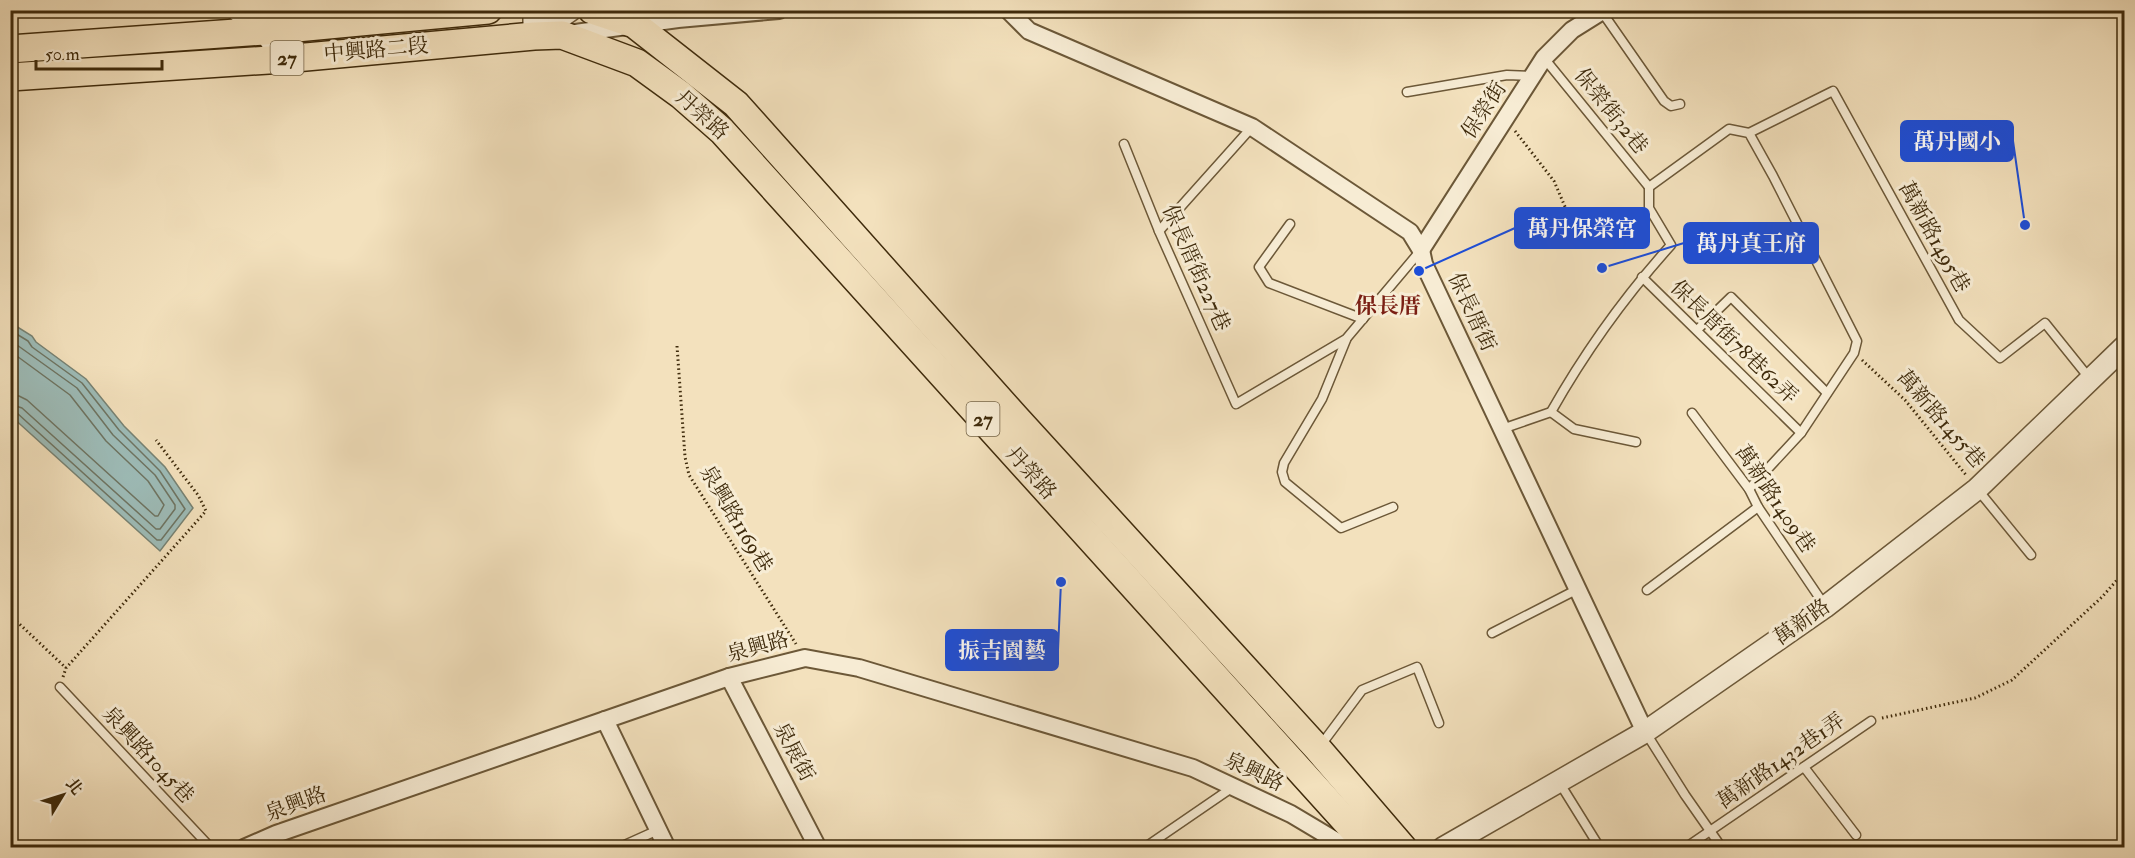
<svg xmlns="http://www.w3.org/2000/svg" width="2135" height="858" viewBox="0 0 2135 858" font-family="'IM FELL Double Pica','Noto Serif TC',serif">
  <style>
    .water { fill: #9dbcb8; stroke: #778273; stroke-width: 1.5 }
    .lines { fill: none; stroke-linecap: round; stroke-linejoin: round }
    .shore { stroke: #6e7462; stroke-width: 1.5 }
    .service-casing { stroke: #6c5838; stroke-width: 11 }
    .minor-casing { stroke: #6c5838; stroke-width: 20 }
    .tertiary-casing { stroke: #6c5838; stroke-width: 24 }
    .primary-casing { stroke: #3f2b0c; stroke-width: 30 }
    .path { stroke: #3f2b0c; stroke-width: 3; stroke-dasharray: 1.5 3; stroke-linecap: butt }
    .service { stroke: #f7ecd4; stroke-width: 8 }
    .minor { stroke: #f7ecd4; stroke-width: 16 }
    .tertiary { stroke: #f7ecd4; stroke-width: 21 }
    .primary { stroke: #f3e1bd; stroke-width: 27 }
    .labels { text-anchor: middle; dominant-baseline: central; stroke-width: 6; stroke-linejoin: round; paint-order: stroke }
    .shield { fill: #f7ecd4; stroke: #766548; stroke-width: 1.5 }
    .shield-label { font-size: 20px; font-weight: bold; fill: #3f2b0c }
    .street-label { font-size: 21px; fill: #3f2b0c; stroke: #f7ecd4 }
    .neighbourhood-label { font-size: 22px; font-weight: bold; fill: #7a1f14; stroke: #f7ecd4 }
    .leader { fill: none; stroke: #1d4ed8; stroke-width: 2 }
    .callout-dot { fill: #1d4ed8; stroke: #f7ecd4; stroke-width: 2 }
    .callout { fill: #1d4ed8; stroke: #1d4ed8; stroke-width: 2 }
    .callout-label { font-size: 22px; text-anchor: middle; font-weight: bold; fill: #fff }
  </style>
  <rect width="100%" height="100%" fill="#f3e1bd"/>
  <filter id="stains"><feTurbulence type="fractalNoise" baseFrequency=".00333" numOctaves="4"/><feColorMatrix values="0 0 0 0 .2 0 0 0 0 .09 0 0 0 0 .02 0 0 0 .5 -.17"/></filter>
  <radialGradient id="worn" r=".72"><stop offset=".6" stop-color="#630" stop-opacity="0"/><stop offset="1" stop-color="#630" stop-opacity=".3"/></radialGradient>
  <polygon class="water" points="11,323 32,336 36,342 86,379 124,426 165,467 193,508 160,551 11,416"/>
  <g class="lines">
    <g class="shore">
      <polyline points="10,330 28,341 32,347 82,383 119,430 160,471 185,509 161,540 157,540 17,413 10,412"/>
      <polyline points="10,340 77,388 113,435 155,475 175,505 175,509 160,529 156,529 22,408 10,404"/>
      <polyline points="10,351 70,395 106,441 148,481 164,505 158,516 155,516 27,400 19,396 10,395"/>
    </g>
    <defs>
      <g id="service">
        <polyline points="1602,12 1664,101 1671,106 1680,104"/>
        <polyline points="1544,58 1649,187"/>
        <polyline points="1407,92 1507,75 1533,76"/>
        <polyline points="1749,133 1833,91 1959,320 2000,358 2045,323 2090,379"/>
        <polyline points="1124,144 1159,231 1236,404 1346,339 1421,250"/>
        <polyline points="1649,187 1729,129 1749,133 1773,176 1857,341 1854,353 1801,433 1749,489"/>
        <polyline points="1290,224 1259,267 1269,283 1363,319"/>
        <polyline points="1159,231 1252,127"/>
        <polyline points="1642,277 1801,433"/>
        <polyline points="1697,330 1731,297 1827,393"/>
        <polyline points="1346,340 1322,399 1284,463 1282,472 1285,482 1341,528 1393,507"/>
        <polyline points="1551,412 1574,429 1636,442"/>
        <polyline points="1692,413 1749,489 1758,507 1825,606"/>
        <path d="M1502 429 1551 412C1585 352 1625 296 1671 245L1649 208V187"/>
        <polyline points="1978,490 2031,555"/>
        <polyline points="1647,590 1758,507"/>
        <polyline points="1492,633 1578,589"/>
        <polyline points="60,687 211,848"/>
        <polyline points="1646,733 1685,795 1722,848"/>
        <polyline points="1321,745 1362,690 1417,667 1439,723"/>
        <polyline points="1804,767 1856,835"/>
        <polyline points="1559,782 1600,848"/>
        <polyline points="618,848 658,830"/>
        <polyline points="1144,848 1233,787"/>
        <polyline points="1685,848 1871,721"/>
      </g>
      <g id="minor">
        <polyline points="1008,10 1029,31 1252,127 1410,232 1421,250 1424,264 1645,732"/>
        <polyline points="568,34 678,19 779,10"/>
        <polyline points="1421,250 1544,58 1572,30 1604,10"/>
        <polyline points="729,677 818,848"/>
        <polyline points="605,720 667,848"/>
        <polyline points="244,848 276,834 729,677 805,658 859,668 1193,768 1291,814 1348,848"/>
      </g>
      <g id="tertiary">
        <polyline points="237,10 264,31 284,59"/>
        <polyline points="534,10 534,36"/>
        <polyline points="534,36 571,10"/>
        <polyline points="1443,848 1645,732 1825,607 1977,489 2124,347"/>
      </g>
      <g id="primary">
        <polyline points="592,10 634,24 736,104 1016,418 1318,749 1403,848"/>
        <polyline points="10,49 264,31 488,10"/>
        <polyline points="10,77 284,59 534,36 562,35 637,63 681,95 722,131 1370,848"/>
      </g>
    </defs>
    <use href="#service" class="service-casing"/>
    <use href="#minor" class="minor-casing"/>
    <use href="#tertiary" class="tertiary-casing"/>
    <use href="#primary" class="primary-casing"/>
    <g class="path">
      <polyline points="1515,131 1554,181 1572,223"/>
      <polyline points="677,346 685,457 689,475 796,644"/>
      <polyline points="1862,360 1905,400 1966,475"/>
      <polyline points="10,615 66,668"/>
      <polyline points="63,677 66,668 206,511 198,495 156,440"/>
      <polyline points="1882,718 1975,698 2012,680 2102,597 2124,572"/>
    </g>
    <use href="#service" class="service"/>
    <use href="#minor" class="minor"/>
    <use href="#tertiary" class="tertiary"/>
    <use href="#primary" class="primary"/>
  </g>
  <g class="labels">
    <g class="shield">
      <rect x="270.5" y="41" width="33" height="34" rx="4.5"/>
      <rect x="966.5" y="402" width="33" height="34" rx="4.5"/>
    </g>
    <g class="shield-label">
      <text x="287" y="58">27</text>
      <text x="983" y="419">27</text>
    </g>
    <g class="street-label">
      <text transform="translate(376 50) rotate(-5)">中興路二段</text>
      <text transform="translate(1484 110) rotate(-57)">保榮街</text>
      <text transform="translate(1611 111) rotate(51)">保榮街32巷</text>
      <text transform="translate(702 115) rotate(42)">丹榮路</text>
      <text transform="translate(1934 237) rotate(61)">萬新路1495巷</text>
      <text transform="translate(1196 268) rotate(66)">保長厝街227巷</text>
      <text transform="translate(1472 312) rotate(65)">保長厝街</text>
      <text transform="translate(1734 342) rotate(44)">保長厝街78巷62弄</text>
      <text transform="translate(1941 419) rotate(49)">萬新路1455巷</text>
      <text transform="translate(1031 473) rotate(48)">丹榮路</text>
      <text transform="translate(1775 499) rotate(56)">萬新路1409巷</text>
      <text transform="translate(736 519) rotate(59)">泉興路1169巷</text>
      <text transform="translate(1802 622) rotate(-35)">萬新路</text>
      <text transform="translate(758 647) rotate(-15)">泉興路</text>
      <text transform="translate(794 752) rotate(62)">泉展街</text>
      <text transform="translate(148 755) rotate(47)">泉興路1045巷</text>
      <text transform="translate(1781 761) rotate(-35)">萬新路1432巷1弄</text>
      <text transform="translate(1254 772) rotate(25)">泉興路</text>
      <text transform="translate(296 804) rotate(-20)">泉興路</text>
    </g>
    <g class="neighbourhood-label">
      <text x="1388" y="306">保長厝</text>
    </g>
  </g>
  <path class="leader" d="M2025 225L2013 141M1419 271L1515 228M1602 268L1684 243M1061 582L1058 650"/>
  <g class="callout-dot">
    <circle cx="2025" cy="225" r="6"/>
    <circle cx="1419" cy="271" r="6"/>
    <circle cx="1602" cy="268" r="6"/>
    <circle cx="1061" cy="582" r="6"/>
  </g>
  <g class="callout">
    <rect x="1901" y="121" width="112" height="40" rx="6"/>
    <rect x="1515" y="208" width="134" height="40" rx="6"/>
    <rect x="1684" y="223" width="134" height="40" rx="6"/>
    <rect x="946" y="630" width="112" height="40" rx="6"/>
  </g>
  <g class="callout-label">
    <text x="1957" y="149">萬丹國小</text>
    <text x="1582" y="236">萬丹保榮宮</text>
    <text x="1751" y="251">萬丹真王府</text>
    <text x="1002" y="658">振吉園藝</text>
  </g>
  <rect width="2135" height="858" fill="none" stroke="#f3e1bd" stroke-width="36"/>
  <rect x="12" y="12" width="2111" height="834" fill="none" stroke="#3f2b0c" stroke-width="3"/>
  <rect x="18" y="18" width="2099" height="822" fill="none" stroke="#3f2b0c" stroke-width="1.5"/>
  <g transform="translate(63 795) rotate(52)" stroke="#f7ecd4" stroke-width="4.5" paint-order="stroke">
  <path d="M0-4.5L10 22L0 15L-10 22Z" fill="#3f2b0c"/>
  <text y="-9" font-size="16" font-weight="bold" text-anchor="middle" fill="#3f2b0c">北</text>
  </g>
  <path d="M36 60v9h126v-9" fill="none" stroke="#3f2b0c" stroke-width="3"/>
  <text x="45" y="60" font-size="18" fill="#3f2b0c" stroke="#f7ecd4" stroke-width="4.5" paint-order="stroke">50 m</text>
  <rect width="100%" height="100%" filter="url(#stains)"/>
  <rect width="100%" height="100%" fill="url(#worn)"/>
</svg>
